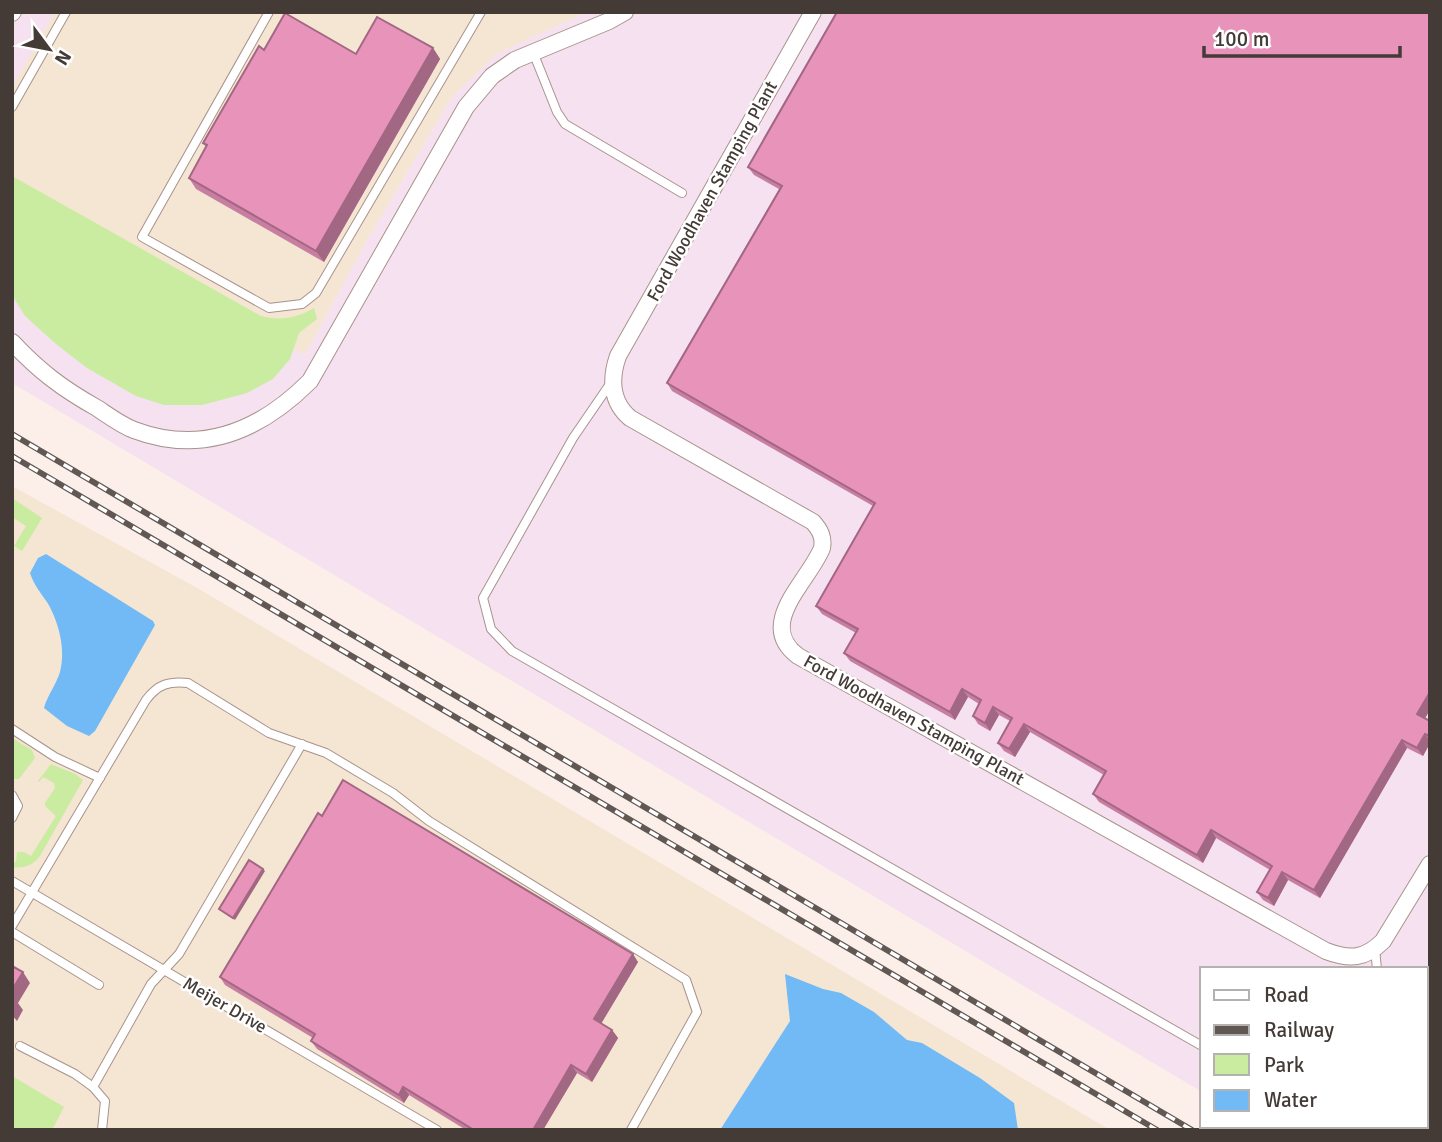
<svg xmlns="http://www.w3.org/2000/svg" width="1442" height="1142" viewBox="0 0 1442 1142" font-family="Signika,sans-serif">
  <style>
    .commercial { fill: #f5e5d3 }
    .industrial { fill: #f5e1f0 }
    .green { fill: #caeca0 }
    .water { fill: #71baf5 }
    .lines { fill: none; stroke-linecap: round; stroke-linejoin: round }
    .lane-casing { stroke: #a8938b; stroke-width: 10 }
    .street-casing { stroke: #a8938b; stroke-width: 18 }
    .lane { stroke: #fff; stroke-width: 8 }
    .street { stroke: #fff; stroke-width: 16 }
    .rail-casing { stroke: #615753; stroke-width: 6 }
    .rail { stroke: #fff; stroke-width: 3.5; stroke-dasharray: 10; stroke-linecap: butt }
    .wall { fill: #c87ea0 }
    .shaded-wall { fill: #a26782 }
    .building { fill: #e893ba; stroke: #a26782; stroke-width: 2 }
    .labels { text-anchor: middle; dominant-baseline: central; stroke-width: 5; stroke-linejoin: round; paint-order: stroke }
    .street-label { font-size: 18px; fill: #443b37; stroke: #fff }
  </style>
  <rect width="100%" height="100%" fill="#fcefe9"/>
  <g class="commercial">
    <polygon points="55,12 587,12 497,54 452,97 365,244 305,355 12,189 12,87"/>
    <polygon points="12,486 199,589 1110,1130 12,1130"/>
  </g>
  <g class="industrial">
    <polygon points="12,12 55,12 12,87"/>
    <polygon points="587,12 1430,12 1430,1130 1266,1130 1260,1126 1426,1126 1426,969 1202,969 1202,1092 12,383 12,189 305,355 365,244 452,97 497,54"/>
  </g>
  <g class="green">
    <path d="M12 176 261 316C280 321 297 318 314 308L317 319 299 333 290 359 273 379 247 393 202 405H164L136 396 87 368 56 344 25 316 12 295Z"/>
    <polygon points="12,498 42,518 22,551 14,546 26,526 12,517"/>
    <polygon points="12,738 32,750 35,758 19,779 12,779"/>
    <path d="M51 764 75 774 83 780 40 856C33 865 24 869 12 867V862H16L17 852H24L31 856 56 816 45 806V803L55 788 54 783 43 777 39 782 38 781Z"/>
    <polygon points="12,1076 64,1107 52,1130 12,1130"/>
  </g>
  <g class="water">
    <path d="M46 554 153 621 155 625 95 731 89 736 67 726 44 708C47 696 56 685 60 672 66 650 59 622 47 602 40 592 34 585 30 573L38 558Z"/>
    <polygon points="785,974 823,989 841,993 874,1012 907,1040 922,1043 980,1078 1014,1103 1018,1130 720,1130 790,1021"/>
  </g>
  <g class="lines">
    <defs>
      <g id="lane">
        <polyline points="269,12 142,237 269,308 302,304 316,293 481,12"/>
        <polyline points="533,52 557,112 565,124 682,193"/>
        <polyline points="12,107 66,12"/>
        <polyline points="612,381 573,438 483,598 491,629 512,651 1202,1046"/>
        <polyline points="12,729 55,757 100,778"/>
        <polyline points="12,795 18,806 12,818"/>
        <polyline points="12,881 437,1130"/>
        <path d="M12 926 146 700C158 684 169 681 188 683L269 733 326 753 393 793 429 821 686 980 697 1012 631 1130"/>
        <polyline points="12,932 99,985"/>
        <polyline points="1375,949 1377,969"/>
        <polyline points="20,1046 75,1074 93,1087"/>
        <polyline points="1356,1126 1361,1130"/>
        <polyline points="102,1130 105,1101 93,1087 151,984 179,954 302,744"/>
      </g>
      <g id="street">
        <path d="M813 12 618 356C610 379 611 402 630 418L813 522C820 530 824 537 822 548 809 581 755 624 798 656L1326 951C1350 960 1365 959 1383 941L1430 864"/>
        <polyline points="12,13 13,12"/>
        <path d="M12 342C39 371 63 389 97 408 109 416 121 425 134 430 203 456 261 430 310 381L466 107 492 76 515 60 609 21 625 12"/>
      </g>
    </defs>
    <use href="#lane" class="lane-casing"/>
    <use href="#street" class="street-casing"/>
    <use href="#lane" class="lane"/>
    <use href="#street" class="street"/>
    <defs>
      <g id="rail">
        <polyline points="12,434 1192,1130"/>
        <polyline points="12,456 1157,1130"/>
      </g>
    </defs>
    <use href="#rail" class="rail-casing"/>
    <use href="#rail" class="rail"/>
  </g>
  <g class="wall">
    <polygon points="837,12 1425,718 1430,721 1430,743 1423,756 1407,748 1320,898 1288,880 1274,906 1263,900 1257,892 1270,870 1216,838 1203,863 1099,802 1093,794 1104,775 1030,732 1015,757 1004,751 998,743 1010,721 999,715 990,731 978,724 973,716 979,704 968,697 955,720 850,661 844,653 856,633 822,614 816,606 873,506 672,391 667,383 779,189 754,175 748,167"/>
    <polygon points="433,48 440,59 324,262 196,189 189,178 206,147 203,143 264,50 356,54"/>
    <polygon points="322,816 638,962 601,1024 612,1030 618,1038 592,1082 577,1073 543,1130 466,1130 409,1095 404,1103 317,1049 311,1041 313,1038 225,985 220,977"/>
  </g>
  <g class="shaded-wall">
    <polygon points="433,48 440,59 324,262 316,251"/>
    <polygon points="962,689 968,697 955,720 950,712"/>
    <polygon points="1430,692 1430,710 1423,722 1417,714"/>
    <polygon points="993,707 999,715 990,731 985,723"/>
    <polygon points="1024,724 1030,732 1015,757 1009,749"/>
    <polygon points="1425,734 1430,741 1430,743 1423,756 1417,748"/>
    <polygon points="1402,740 1407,748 1320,898 1314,890"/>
    <polygon points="1211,830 1216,838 1203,863 1197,855"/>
    <polygon points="263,869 265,871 235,920 233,918"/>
    <polygon points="1282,872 1288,880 1274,906 1268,898"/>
    <polygon points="633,954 638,962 599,1027 594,1019"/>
    <polygon points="23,972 30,983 18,1003 23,1010 17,1021 12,1015 12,990"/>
    <polygon points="612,1030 618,1038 592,1082 586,1074"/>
    <polygon points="571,1065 577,1073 543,1130 533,1130"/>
    <polygon points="403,1087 409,1095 404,1103 399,1095"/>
  </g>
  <g class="building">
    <polygon points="837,12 1430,12 1430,692 1417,714 1430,721 1430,736 1425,734 1417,748 1402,740 1314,890 1282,872 1268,898 1257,892 1272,866 1211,830 1197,855 1093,794 1106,771 1024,724 1009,749 998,743 1012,718 993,707 985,723 973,716 981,700 962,689 950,712 844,653 858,629 816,606 875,503 667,383 782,186 748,167"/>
    <polygon points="285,13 356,54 377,17 433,48 316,251 189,178 207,145 203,143 259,46 264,50"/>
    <polygon points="343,780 633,954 594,1019 612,1030 586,1074 571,1065 533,1130 474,1130 403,1087 399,1095 311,1041 315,1034 220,977 318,813 322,816"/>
    <polygon points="249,860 263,869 233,918 219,909"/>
    <polygon points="12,966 23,972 12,990"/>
  </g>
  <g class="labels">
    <g class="street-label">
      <text transform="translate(712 191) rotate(-61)">Ford Woodhaven Stamping Plant</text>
      <text transform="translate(914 720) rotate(29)">Ford Woodhaven Stamping Plant</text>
      <text transform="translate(225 1005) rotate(30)">Meijer Drive</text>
    </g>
  </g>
  <rect width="1442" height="1142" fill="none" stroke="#443b37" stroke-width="28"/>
  <rect x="1200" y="967" width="228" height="161" fill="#ffffff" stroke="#b4b1af" stroke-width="2"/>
  <rect x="1214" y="990" width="35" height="10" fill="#ffffff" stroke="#b4b1af" stroke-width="2"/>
  <text x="1264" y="1002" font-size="21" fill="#443b37">Road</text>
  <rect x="1214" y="1025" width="35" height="10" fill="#615753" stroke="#b4b1af" stroke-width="2"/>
  <text x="1264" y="1037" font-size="21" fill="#443b37">Railway</text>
  <rect x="1214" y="1054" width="35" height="21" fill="#caeca0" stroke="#b4b1af" stroke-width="2"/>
  <text x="1264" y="1072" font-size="21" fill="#443b37">Park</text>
  <rect x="1214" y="1090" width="35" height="21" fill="#71baf5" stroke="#b4b1af" stroke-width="2"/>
  <text x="1264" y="1107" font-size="21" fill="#443b37">Water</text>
  <g transform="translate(49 49) rotate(122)" stroke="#ffffff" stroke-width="5" paint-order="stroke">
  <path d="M0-5L12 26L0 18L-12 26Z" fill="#443b37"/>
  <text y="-10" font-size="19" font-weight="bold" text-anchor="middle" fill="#443b37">N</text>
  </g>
  <path d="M1204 46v10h196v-10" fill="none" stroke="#443b37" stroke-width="3.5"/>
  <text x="1214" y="46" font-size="21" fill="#443b37" stroke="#ffffff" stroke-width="5" paint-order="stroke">100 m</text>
</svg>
